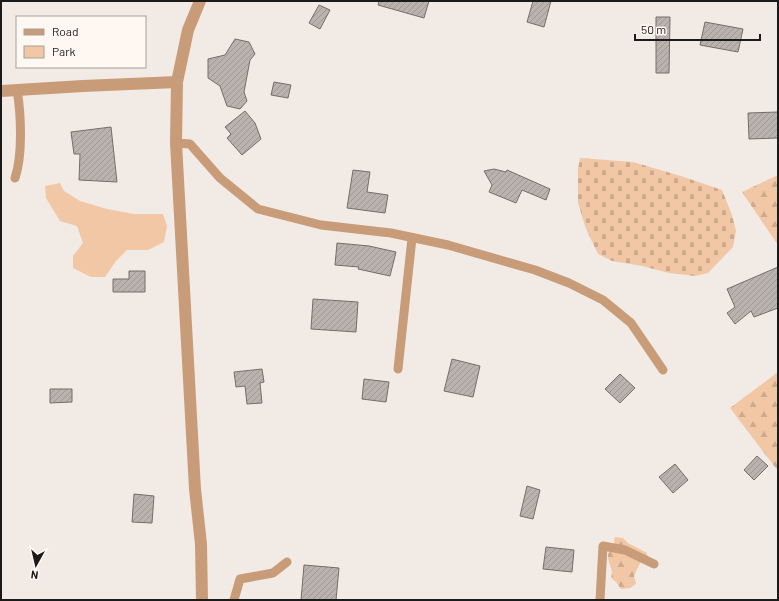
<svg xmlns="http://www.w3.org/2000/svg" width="779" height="601" viewBox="0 0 779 601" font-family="Barlow,sans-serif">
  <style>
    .green { fill: #f1c7a5 }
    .forest { fill: url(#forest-firs) }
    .cemetery { fill: url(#cemetery-stones) }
    .building { fill: url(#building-hatch); stroke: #746e69 }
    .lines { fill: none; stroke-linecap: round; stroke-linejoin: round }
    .service { stroke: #c89c78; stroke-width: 9 }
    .minor { stroke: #c89c78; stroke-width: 12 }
  </style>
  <defs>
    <pattern id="forest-firs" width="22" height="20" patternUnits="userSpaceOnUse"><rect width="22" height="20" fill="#f1c7a5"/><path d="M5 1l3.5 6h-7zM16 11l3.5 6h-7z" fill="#ceaa8d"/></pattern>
    <pattern id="cemetery-stones" width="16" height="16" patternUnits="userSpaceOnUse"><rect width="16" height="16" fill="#f1c7a5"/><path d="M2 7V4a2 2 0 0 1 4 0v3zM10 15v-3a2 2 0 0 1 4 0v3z" fill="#ceaa8d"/></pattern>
    <pattern id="building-hatch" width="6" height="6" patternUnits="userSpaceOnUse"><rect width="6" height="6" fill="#b9b2ad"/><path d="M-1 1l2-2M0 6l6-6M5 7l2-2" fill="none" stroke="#9f9894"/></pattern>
  </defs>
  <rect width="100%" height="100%" fill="#f2ebe5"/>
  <polygon class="green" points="60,183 64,191 80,201 107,209 134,214 163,214 167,226 164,242 148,250 127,250 116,261 105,277 91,277 73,268 73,256 83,243 77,226 60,221 46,198 45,186"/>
  <g class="forest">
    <polygon points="778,175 778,245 742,192"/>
    <polygon points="778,372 778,471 730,408"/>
    <path d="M615 537 623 538 628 543 647 553 648 561 640 563 634 576 636 584 630 588 621 589 616 582 611 578C614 570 608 563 608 556 608 550 612 548 614 544 614 542 614 539 615 537Z"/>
  </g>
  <polygon class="cemetery" points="580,158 633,162 681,176 722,190 732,215 736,231 733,247 708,273 695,276 669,273 642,266 612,261 598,254 586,229 578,203 578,169"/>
  <g class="building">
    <polygon points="379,1 429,1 424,18 378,5"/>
    <polygon points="533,1 551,1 544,27 527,22"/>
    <polygon points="319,5 330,10 320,29 309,23"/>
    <polygon points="656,17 670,17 669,73 656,73"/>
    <polygon points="705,22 743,29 738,52 700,45"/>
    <polygon points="235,39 249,42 255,54 250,60 244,92 247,101 240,109 227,106 220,86 208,78 208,59 225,55"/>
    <polygon points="274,82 291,85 288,98 271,95"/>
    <polygon points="245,111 255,123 261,139 242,155 227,138 231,134 225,127"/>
    <polygon points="778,112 778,138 749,139 748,113"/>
    <polygon points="111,127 117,182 79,180 80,154 74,154 71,132"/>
    <polygon points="494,169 506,172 507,170 550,189 546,200 522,190 516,203 489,192 492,185 484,171"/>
    <polygon points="353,170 370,172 367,192 388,195 385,213 347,208"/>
    <polygon points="337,243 369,246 396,252 390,276 358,269 359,267 335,265"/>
    <polygon points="778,267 778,308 754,317 751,311 735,324 727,313 735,307 727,289"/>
    <polygon points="129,271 145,271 145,292 113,292 113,279 129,279"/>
    <polygon points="313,299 358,302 356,332 311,329"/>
    <polygon points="452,359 480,366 473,397 444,391"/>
    <polygon points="262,369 264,382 260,383 262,403 247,404 245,386 236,387 234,372"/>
    <polygon points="620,374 635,388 620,403 605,389"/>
    <polygon points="364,379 389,382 386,402 362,399"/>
    <polygon points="50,389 72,389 72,402 50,403"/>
    <polygon points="757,456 768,466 754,480 744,470"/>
    <polygon points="675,464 688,480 673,493 659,477"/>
    <polygon points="527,486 540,490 533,519 520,516"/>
    <polygon points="134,494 154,496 152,523 132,522"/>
    <polygon points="546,547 574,550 572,572 543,569"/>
    <polygon points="304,565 339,568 336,600 301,600"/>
  </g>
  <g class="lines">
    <g class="service">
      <polyline points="176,143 190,144 220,178 258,209 321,225 391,233 448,245 535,270 569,283 603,300 631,323 663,370"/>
      <path d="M15 178C23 155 21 113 17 90"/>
      <polyline points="398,369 412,238"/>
      <polyline points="234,600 240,579 273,573 287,562"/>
      <polyline points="600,600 603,546 625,550 654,564"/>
    </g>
    <g class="minor">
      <polyline points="200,1 188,30 177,82 176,143 195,489 201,544 202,600"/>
      <polyline points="1,91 83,86 177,82"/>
    </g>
  </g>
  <rect width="779" height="601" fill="none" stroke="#1d1b19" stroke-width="4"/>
  <rect x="16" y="16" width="130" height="52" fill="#fff8f2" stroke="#a5a09b"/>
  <rect x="24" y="29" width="20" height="6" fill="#c89c78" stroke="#a5a09b"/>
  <text x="52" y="36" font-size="12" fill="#1d1b19">Road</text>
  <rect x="24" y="46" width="20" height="12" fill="#f1c7a5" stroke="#a5a09b"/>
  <text x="52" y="56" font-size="12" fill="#1d1b19">Park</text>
  <g transform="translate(36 565) rotate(188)" stroke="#fff8f2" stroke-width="3" paint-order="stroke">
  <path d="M0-3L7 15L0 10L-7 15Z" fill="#1d1b19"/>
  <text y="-6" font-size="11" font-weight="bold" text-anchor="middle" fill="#1d1b19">N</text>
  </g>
  <path d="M635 34v6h125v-6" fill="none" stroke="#1d1b19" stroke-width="2"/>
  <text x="641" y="34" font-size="12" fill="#1d1b19" stroke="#fff8f2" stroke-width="3" paint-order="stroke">50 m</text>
</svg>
